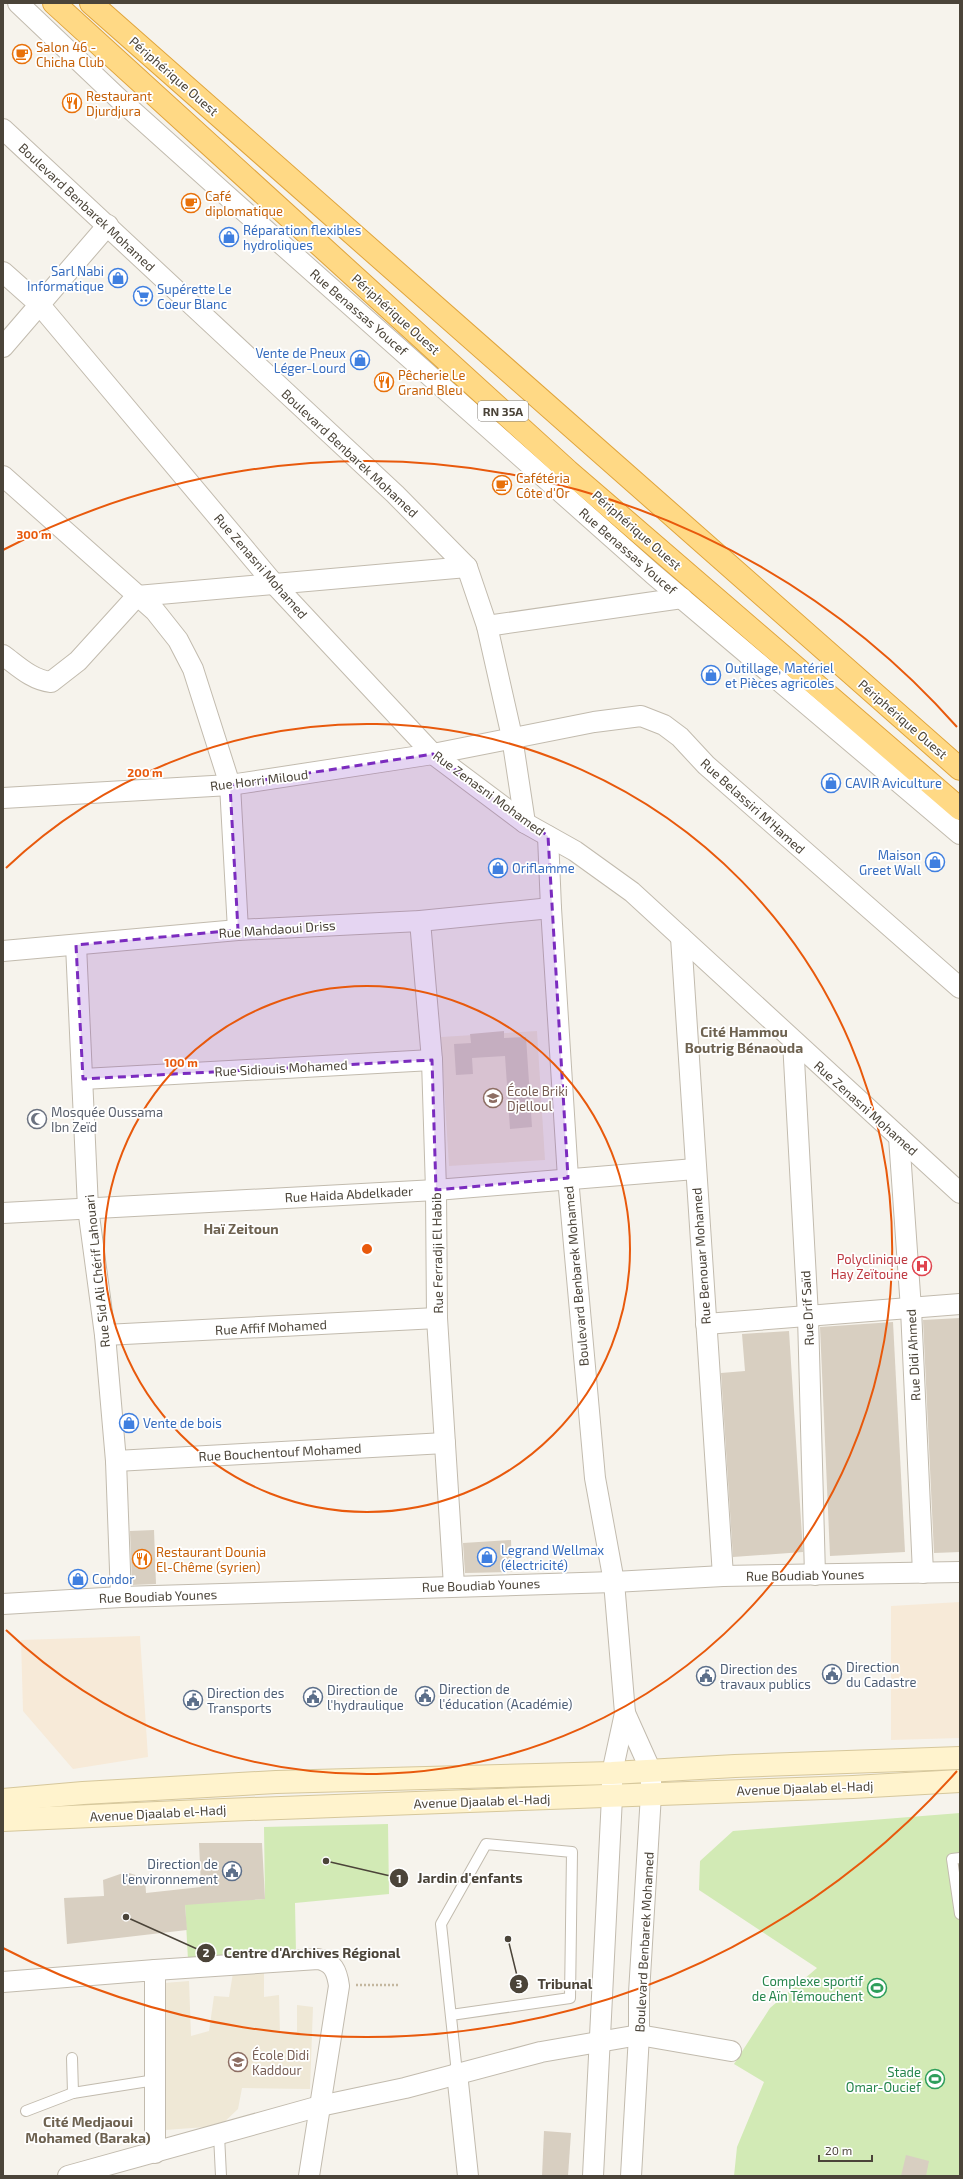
<svg xmlns="http://www.w3.org/2000/svg" width="963" height="2179" viewBox="0 0 963 2179" font-family="'Exo 2',sans-serif">
  <style>
    .commercial { fill: #f7ead8 }
    .education { fill: #efe8d6 }
    .green { fill: #d2eab5 }
    .building { fill: #d8cfc1 }
    .lines { fill: none; stroke-linecap: round; stroke-linejoin: round }
    .service-casing { stroke: #c2bbae; stroke-width: 12 }
    .minor-casing { stroke: #c2bbae; stroke-width: 22 }
    .secondary-casing { stroke: #d6c79b; stroke-width: 24 }
    .trunk-casing { stroke: #e0a43c; stroke-width: 24 }
    .path { stroke: #c4b79f; stroke-width: 2.5; stroke-dasharray: 2 2; stroke-linecap: butt }
    .service { stroke: #fff; stroke-width: 10 }
    .minor { stroke: #fff; stroke-width: 20 }
    .secondary { stroke: #fff3cd; stroke-width: 22 }
    .trunk { stroke: #ffd985; stroke-width: 22 }
    .marked { fill: #7b2cbf; fill-opacity: 0.2; stroke: #7b2cbf; stroke-width: 3; stroke-dasharray: 8 5; stroke-linejoin: round }
    .ring { fill: none; stroke: #e8590c; stroke-width: 2 }
    .labels { text-anchor: middle; dominant-baseline: central; stroke-width: 3.5; stroke-linejoin: round; paint-order: stroke }
    .shield { fill: #fff; stroke: #817c74; stroke-width: 1 }
    .shield-label { font-size: 12px; font-weight: bold; fill: #4b4439 }
    .food-label { font-size: 13px; fill: #c56008; stroke: #fff; text-anchor: start }
    .street-label { font-size: 13px; fill: #4b4439; stroke: #fff }
    .shop-label { font-size: 13px; fill: #366cbe; stroke: #fff; text-anchor: start }
    .education-label { font-size: 13px; fill: #785e54; stroke: #fff; text-anchor: start }
    .worship-label { font-size: 13px; fill: #5b616d; stroke: #fff; text-anchor: start }
    .health-label { font-size: 13px; fill: #be3a42; stroke: #fff; text-anchor: end }
    .service-label { font-size: 13px; fill: #4e5e75; stroke: #fff; text-anchor: start }
    .leisure-label { font-size: 13px; fill: #27864d; stroke: #fff; text-anchor: end }
    .neighbourhood-label { font-size: 14px; font-weight: bold; fill: #6e6250; stroke: #fff }
    .centre { fill: #e8590c; stroke: #fff; stroke-width: 2 }
    .ring-label { font-size: 12px; text-anchor: middle; font-weight: bold; fill: #e8590c; stroke: #fff; stroke-width: 3.5; stroke-linejoin: round; paint-order: stroke }
    .leader { fill: none; stroke: #4b4439; stroke-width: 1.5 }
    .callout-dot { fill: #4b4439; stroke: #fff; stroke-width: 1.5 }
    .mark-label { font-size: 12px; text-anchor: middle; font-weight: bold; fill: #fff }
    .callout-label { font-size: 14px; text-anchor: middle; font-weight: bold; fill: #4b4439; stroke: #fff; stroke-width: 3.5; stroke-linejoin: round; paint-order: stroke }
  </style>
  <rect width="100%" height="100%" fill="#f6f3ec"/>
  <g class="commercial">
    <polygon points="960,1602 960,1738 891,1740 891,1606"/>
    <polygon points="140,1636 148,1757 73,1769 23,1711 21,1640"/>
  </g>
  <g class="education">
    <polygon points="537,1031 545,1160 449,1166 441,1037"/>
    <polygon points="233,1973 264,1973 264,1997 279,1995 280,2034 297,2032 297,2005 313,2007 310,2089 242,2088 238,2109 220,2126 165,2130 164,1983 189,1981 191,2036 209,2031 214,1996 229,1997"/>
  </g>
  <g class="green">
    <polygon points="960,1813 960,2176 734,2176 737,2147 764,2082 734,2064 770,2008 817,1968 699,1890 700,1861 733,1831"/>
    <polygon points="388,1824 389,1894 295,1903 296,1953 188,1960 185,1904 265,1899 264,1827"/>
  </g>
  <g class="building">
    <polygon points="504,1031 504,1038 526,1037 532,1127 510,1129 505,1056 472,1058 473,1074 456,1075 454,1044 471,1043 470,1034"/>
    <polygon points="960,1318 960,1552 934,1553 923,1320"/>
    <polygon points="893,1322 905,1552 830,1556 820,1327"/>
    <polygon points="789,1331 803,1552 733,1557 721,1373 745,1371 742,1334"/>
    <polygon points="154,1530 156,1584 132,1585 130,1531"/>
    <polygon points="511,1540 512,1572 465,1573 463,1543"/>
    <polygon points="199,1843 262,1843 265,1899 185,1905 187,1930 67,1944 64,1898 104,1896 103,1880 126,1872 145,1878 146,1893 201,1887"/>
    <polygon points="544,2131 571,2133 568,2176 542,2176"/>
    <polygon points="906,2155 929,2161 926,2176 901,2176"/>
  </g>
  <g class="lines">
    <defs>
      <g id="service">
        <polyline points="960,1858 952,1859 960,1914"/>
        <polyline points="451,2015 570,1998 572,1852 486,1844 441,1924 457,2073"/>
        <polyline points="72,2058 73,2093"/>
        <polyline points="26,2111 73,2093 155,2080"/>
        <polyline points="219,2135 221,2176"/>
      </g>
      <g id="minor">
        <polyline points="18,3 118,98 225,194 653,574 960,834"/>
        <polyline points="3,129 395,494 467,567 487,626 512,737 525,823"/>
        <polyline points="3,272 39,304 275,585 433,754 525,823 575,851 632,892 960,1193"/>
        <polyline points="3,347 108,225"/>
        <polyline points="3,476 155,611 178,640 193,669 230,785 238,930"/>
        <polyline points="487,626 682,598"/>
        <path d="M3 655C18 666 32 680 51 682L78 661 137 596 467 567"/>
        <polyline points="3,798 230,785 433,754 594,722 641,716 664,725 680,737 706,765 960,988"/>
        <polyline points="548,836 551,908 568,1178 595,1478 614,1582 625,1713 612,1773 612,1797 593,2176"/>
        <polyline points="420,921 432,1060 436,1190 437,1318 454,1586"/>
        <polyline points="681,937 723,1576"/>
        <polyline points="76,945 88,1208 105,1335 116,1461 121,1597"/>
        <polyline points="3,951 238,930 420,921 551,908"/>
        <polyline points="793,1041 808,1316 815,1575"/>
        <polyline points="83,1079 432,1060"/>
        <polyline points="899,1137 911,1309 923,1573"/>
        <polyline points="3,1213 436,1190 695,1169"/>
        <polyline points="706,1324 960,1304"/>
        <polyline points="105,1335 437,1318"/>
        <polyline points="116,1461 445,1443"/>
        <polyline points="3,1604 121,1597 614,1582 723,1576 960,1572"/>
        <polyline points="625,1713 651,1771 651,1794 639,1993 639,2035 631,2176"/>
        <path d="M155 1970 318 1959C333 1962 337 1971 339 1986L309 2176"/>
        <polyline points="3,1982 155,1970 155,2153"/>
        <polyline points="457,2073 468,2176"/>
        <polyline points="68,2176 320,2106 405,2088 541,2052 639,2035 731,2051"/>
      </g>
      <g id="secondary">
        <polyline points="3,1800 83,1793 276,1782 612,1773 735,1766 960,1758"/>
        <polyline points="3,1820 224,1810 853,1787 960,1781"/>
      </g>
      <g id="trunk">
        <polyline points="54,3 568,471 960,809"/>
        <polyline points="91,3 960,769"/>
      </g>
    </defs>
    <use href="#service" class="service-casing"/>
    <use href="#minor" class="minor-casing"/>
    <use href="#secondary" class="secondary-casing"/>
    <use href="#trunk" class="trunk-casing"/>
    <polyline class="path" points="356,1985 400,1985"/>
    <use href="#service" class="service"/>
    <use href="#minor" class="minor"/>
    <use href="#secondary" class="secondary"/>
    <use href="#trunk" class="trunk"/>
  </g>
  <path class="marked" d="M433 754 548 836 568 1178 436 1190 432 1060 83 1079 76 945 238 930 230 785Z"/>
  <g class="ring">
    <circle cx="367" cy="1249" r="263"/>
    <path d="M6 868A525 525 0 1 1 6 1630"/>
    <path d="M957 1771A788 788 0 0 1 3 1948M3 550A788 788 0 0 1 957 727"/>
  </g>
  <defs>
    <symbol id="cafe-ring" viewBox="-11 -11 22 22"><circle r="9.5" fill="#fff" stroke="#e8710a" stroke-width="1.5"/><path d="M-5.5-4.5H6V0H3Q3 3.5 0 3.5H-2.5Q-5.5 3.5-5.5 0ZM3-3.2v2h1.7v-2ZM-6 4.5H4V6H-6Z" fill="#e8710a"/></symbol>
    <symbol id="restaurant-ring" viewBox="-11 -11 22 22"><circle r="9.5" fill="#fff" stroke="#e8710a" stroke-width="1.5"/><path d="M-5-6h1v4h1v-4h1v4h1v-4h1v5L-1.5 .5V6h-2V.5L-5-1ZM5-6V6H3V1.5H1.5Q1.5-4 5-6Z" fill="#e8710a"/></symbol>
    <symbol id="shop-ring" viewBox="-11 -11 22 22"><circle r="9.5" fill="#fff" stroke="#3f7fe0" stroke-width="1.5"/><path d="M-5-2.5h2.3a2.7 3.5 0 0 1 5.4 0H5L5.5 6h-11ZM-1.5-2.5h3a1.5 2.3 0 0 0-3 0Z" fill="#3f7fe0"/></symbol>
    <symbol id="supermarket-ring" viewBox="-11 -11 22 22"><circle r="9.5" fill="#fff" stroke="#3f7fe0" stroke-width="1.5"/><path d="M-6-5.5h2.5l.6 2H6L4.5 2H-2.5L-4.4-4H-6ZM-1.5 3.2a1.3 1.3 0 1 0 .1 0ZM3 3.2a1.3 1.3 0 1 0 .1 0Z" fill="#3f7fe0"/></symbol>
    <symbol id="school-ring" viewBox="-11 -11 22 22"><circle r="9.5" fill="#fff" stroke="#8d6e63" stroke-width="1.5"/><path d="M0-5L7-2L0 1L-7-2ZM-4 1L0 2.5L4 1V4Q0 6-4 4Z" fill="#8d6e63"/></symbol>
    <symbol id="mosque-ring" viewBox="-11 -11 22 22"><circle r="9.5" fill="#fff" stroke="#6b7280" stroke-width="1.5"/><path d="M3.5-4.9A6 6 0 1 0 3.5 4.9A5 5 0 1 1 3.5-4.9Z" fill="#6b7280"/></symbol>
    <symbol id="hospital-ring" viewBox="-11 -11 22 22"><circle r="9.5" fill="#fff" stroke="#e0444e" stroke-width="1.5"/><path d="M-5-5h3v3.5h4V-5h3V5h-3V1.5h-4V5h-3Z" fill="#e0444e"/></symbol>
    <symbol id="civic-ring" viewBox="-11 -11 22 22"><circle r="9.5" fill="#fff" stroke="#5c6f8a" stroke-width="1.5"/><path d="M-.6-6.5H3V-4.5H.6V-3L4-1V1h2V6H-6V1h2V-1L-.6-3ZM-1.2 2.5V6h2.4V2.5Z" fill="#5c6f8a"/></symbol>
    <symbol id="stadium-ring" viewBox="-11 -11 22 22"><circle r="9.5" fill="#fff" stroke="#2e9e5b" stroke-width="1.5"/><path d="M0-5a6.5 5 0 1 0 0 10a6.5 5 0 1 0 0-10ZM-3.5-1.8h7v3.6h-7Z" fill="#2e9e5b"/></symbol>
  </defs>
  <g fill-rule="evenodd">
    <use href="#cafe-ring" x="11" y="43" width="22" height="22"/>
    <use href="#restaurant-ring" x="61" y="92" width="22" height="22"/>
    <use href="#cafe-ring" x="180" y="192" width="22" height="22"/>
    <use href="#shop-ring" x="218" y="226" width="22" height="22"/>
    <use href="#shop-ring" x="107" y="267" width="22" height="22"/>
    <use href="#supermarket-ring" x="132" y="285" width="22" height="22"/>
    <use href="#shop-ring" x="349" y="349" width="22" height="22"/>
    <use href="#restaurant-ring" x="373" y="371" width="22" height="22"/>
    <use href="#cafe-ring" x="491" y="474" width="22" height="22"/>
    <use href="#shop-ring" x="700" y="664" width="22" height="22"/>
    <use href="#shop-ring" x="820" y="772" width="22" height="22"/>
    <use href="#shop-ring" x="924" y="851" width="22" height="22"/>
    <use href="#shop-ring" x="487" y="857" width="22" height="22"/>
    <use href="#school-ring" x="482" y="1087" width="22" height="22"/>
    <use href="#mosque-ring" x="26" y="1108" width="22" height="22"/>
    <use href="#hospital-ring" x="911" y="1255" width="22" height="22"/>
    <use href="#shop-ring" x="118" y="1412" width="22" height="22"/>
    <use href="#shop-ring" x="476" y="1546" width="22" height="22"/>
    <use href="#restaurant-ring" x="131" y="1548" width="22" height="22"/>
    <use href="#shop-ring" x="67" y="1568" width="22" height="22"/>
    <use href="#civic-ring" x="821" y="1663" width="22" height="22"/>
    <use href="#civic-ring" x="695" y="1665" width="22" height="22"/>
    <use href="#civic-ring" x="414" y="1685" width="22" height="22"/>
    <use href="#civic-ring" x="302" y="1686" width="22" height="22"/>
    <use href="#civic-ring" x="182" y="1689" width="22" height="22"/>
    <use href="#civic-ring" x="221" y="1860" width="22" height="22"/>
    <use href="#stadium-ring" x="866" y="1977" width="22" height="22"/>
    <use href="#school-ring" x="227" y="2051" width="22" height="22"/>
    <use href="#stadium-ring" x="924" y="2068" width="22" height="22"/>
  </g>
  <g class="labels">
    <rect class="shield" x="478" y="401" width="50" height="20" rx="3"/>
    <g class="shield-label">
      <text x="503" y="411">RN 35A</text>
    </g>
    <g class="food-label">
      <text x="36" y="47">Salon 46 -<tspan x="36" dy="15">Chicha Club</tspan></text>
      <text x="86" y="96">Restaurant<tspan x="86" dy="15">Djurdjura</tspan></text>
      <text x="205" y="196">Café<tspan x="205" dy="15">diplomatique</tspan></text>
      <text x="398" y="375">Pêcherie Le<tspan x="398" dy="15">Grand Bleu</tspan></text>
      <text x="516" y="478">Cafétéria<tspan x="516" dy="15">Côte d'Or</tspan></text>
      <text x="156" y="1552">Restaurant Dounia<tspan x="156" dy="15">El-Chême (syrien)</tspan></text>
    </g>
    <g class="street-label">
      <text transform="translate(174 76) rotate(41)">Périphérique Ouest</text>
      <text transform="translate(87 207) rotate(43)">Boulevard Benbarek Mohamed</text>
      <text transform="translate(359 312) rotate(41)">Rue Benassas Youcef</text>
      <text transform="translate(396 314) rotate(42)">Périphérique Ouest</text>
      <text transform="translate(350 453) rotate(43)">Boulevard Benbarek Mohamed</text>
      <text transform="translate(637 530) rotate(41)">Périphérique Ouest</text>
      <text transform="translate(628 551) rotate(41)">Rue Benassas Youcef</text>
      <text transform="translate(261 566) rotate(49)">Rue Zenasni Mohamed</text>
      <text transform="translate(903 719) rotate(41)">Périphérique Ouest</text>
      <text transform="translate(259 780) rotate(-7)">Rue Horri Miloud</text>
      <text transform="translate(489 793) rotate(36)">Rue Zenasni Mohamed</text>
      <text transform="translate(753 806) rotate(42)">Rue Belassiri M'Hamed</text>
      <text transform="translate(277 929) rotate(-4)">Rue Mahdaoui Driss</text>
      <text transform="translate(281 1068) rotate(-3)">Rue Sidiouis Mohamed</text>
      <text transform="translate(866 1108) rotate(42)">Rue Zenasni Mohamed</text>
      <text transform="translate(349 1194) rotate(-3)">Rue Haida Abdelkader</text>
      <text transform="translate(437 1253) rotate(-91)">Rue Ferradji El Habib</text>
      <text transform="translate(701 1256) rotate(-94)">Rue Benouar Mohamed</text>
      <text transform="translate(97 1271) rotate(-96)">Rue Sid Ali Chérif Lahouari</text>
      <text transform="translate(576 1276) rotate(-95)">Boulevard Benbarek Mohamed</text>
      <text transform="translate(807 1308) rotate(-93)">Rue Drif Saïd</text>
      <text transform="translate(271 1327) rotate(-3)">Rue Affif Mohamed</text>
      <text transform="translate(913 1355) rotate(-93)">Rue Didi Ahmed</text>
      <text transform="translate(280 1452) rotate(-3)">Rue Bouchentouf Mohamed</text>
      <text transform="translate(805 1575) rotate(-1)">Rue Boudiab Younes</text>
      <text transform="translate(481 1585) rotate(-2)">Rue Boudiab Younes</text>
      <text transform="translate(158 1596) rotate(-2)">Rue Boudiab Younes</text>
      <text transform="translate(805 1788) rotate(-2)">Avenue Djaalab el-Hadj</text>
      <text transform="translate(482 1801) rotate(-2)">Avenue Djaalab el-Hadj</text>
      <text transform="translate(158 1813) rotate(-3)">Avenue Djaalab el-Hadj</text>
      <text transform="translate(644 1942) rotate(-87)">Boulevard Benbarek Mohamed</text>
    </g>
    <g class="shop-label">
      <text x="243" y="230">Réparation flexibles<tspan x="243" dy="15">hydroliques</tspan></text>
      <text x="104" y="271" text-anchor="end">Sarl Nabi<tspan x="104" dy="15">Informatique</tspan></text>
      <text x="157" y="289">Supérette Le<tspan x="157" dy="15">Coeur Blanc</tspan></text>
      <text x="346" y="353" text-anchor="end">Vente de Pneux<tspan x="346" dy="15">Léger-Lourd</tspan></text>
      <text x="725" y="668">Outillage, Matériel<tspan x="725" dy="15">et Pièces agricoles</tspan></text>
      <text x="845" y="783">CAVIR Aviculture</text>
      <text x="921" y="855" text-anchor="end">Maison<tspan x="921" dy="15">Greet Wall</tspan></text>
      <text x="512" y="868">Oriflamme</text>
      <text x="143" y="1423">Vente de bois</text>
      <text x="501" y="1550">Legrand Wellmax<tspan x="501" dy="15">(électricité)</tspan></text>
      <text x="92" y="1579">Condor</text>
    </g>
    <g class="education-label">
      <text x="507" y="1091">École Briki<tspan x="507" dy="15">Djelloul</tspan></text>
      <text x="252" y="2055">École Didi<tspan x="252" dy="15">Kaddour</tspan></text>
    </g>
    <g class="worship-label">
      <text x="51" y="1112">Mosquée Oussama<tspan x="51" dy="15">Ibn Zeïd</tspan></text>
    </g>
    <g class="health-label">
      <text x="908" y="1259">Polyclinique<tspan x="908" dy="15">Hay Zeïtoune</tspan></text>
    </g>
    <g class="service-label">
      <text x="846" y="1667">Direction<tspan x="846" dy="15">du Cadastre</tspan></text>
      <text x="720" y="1669">Direction des<tspan x="720" dy="15">travaux publics</tspan></text>
      <text x="439" y="1689">Direction de<tspan x="439" dy="15">l'éducation (Académie)</tspan></text>
      <text x="327" y="1690">Direction de<tspan x="327" dy="15">l'hydraulique</tspan></text>
      <text x="207" y="1693">Direction des<tspan x="207" dy="15">Transports</tspan></text>
      <text x="218" y="1864" text-anchor="end">Direction de<tspan x="218" dy="15">l'environnement</tspan></text>
    </g>
    <g class="leisure-label">
      <text x="863" y="1981">Complexe sportif<tspan x="863" dy="15">de Aïn Témouchent</tspan></text>
      <text x="921" y="2072">Stade<tspan x="921" dy="15">Omar-Oucief</tspan></text>
    </g>
    <g class="neighbourhood-label">
      <text x="744" y="1031">Cité Hammou<tspan x="744" dy="16">Boutrig Bénaouda</tspan></text>
      <text x="241" y="1228">Haï Zeitoun</text>
      <text x="88" y="2121">Cité Medjaoui<tspan x="88" dy="16">Mohamed (Baraka)</tspan></text>
    </g>
  </g>
  <circle cx="367" cy="1249" r="6" class="centre"/>
  <g class="ring-label">
    <text x="34" y="539">300 m</text>
    <text x="145" y="777">200 m</text>
    <text x="181" y="1067">100 m</text>
  </g>
  <path class="leader" d="M326 1861L399 1878M126 1917L206 1953M508 1939L519 1984"/>
  <g class="callout-dot">
    <circle cx="326" cy="1861" r="4"/>
    <circle cx="126" cy="1917" r="4"/>
    <circle cx="508" cy="1939" r="4"/>
    <circle cx="399" cy="1878" r="10"/>
    <circle cx="206" cy="1953" r="10"/>
    <circle cx="519" cy="1984" r="10"/>
  </g>
  <g class="mark-label">
    <text x="399" y="1883">1</text>
    <text x="206" y="1957">2</text>
    <text x="519" y="1988">3</text>
  </g>
  <g class="callout-label">
    <text x="470" y="1883">Jardin d'enfants</text>
    <text x="312" y="1958">Centre d'Archives Régional</text>
    <text x="565" y="1989">Tribunal</text>
  </g>
  <rect width="963" height="2179" fill="none" stroke="#4b4439" stroke-width="8"/>
  <path d="M819 2155v6h53v-6" fill="none" stroke="#4b4439" stroke-width="2"/>
  <text x="825" y="2155" font-size="12" fill="#4b4439" stroke="#ffffff" stroke-width="3" paint-order="stroke">20 m</text>
</svg>
